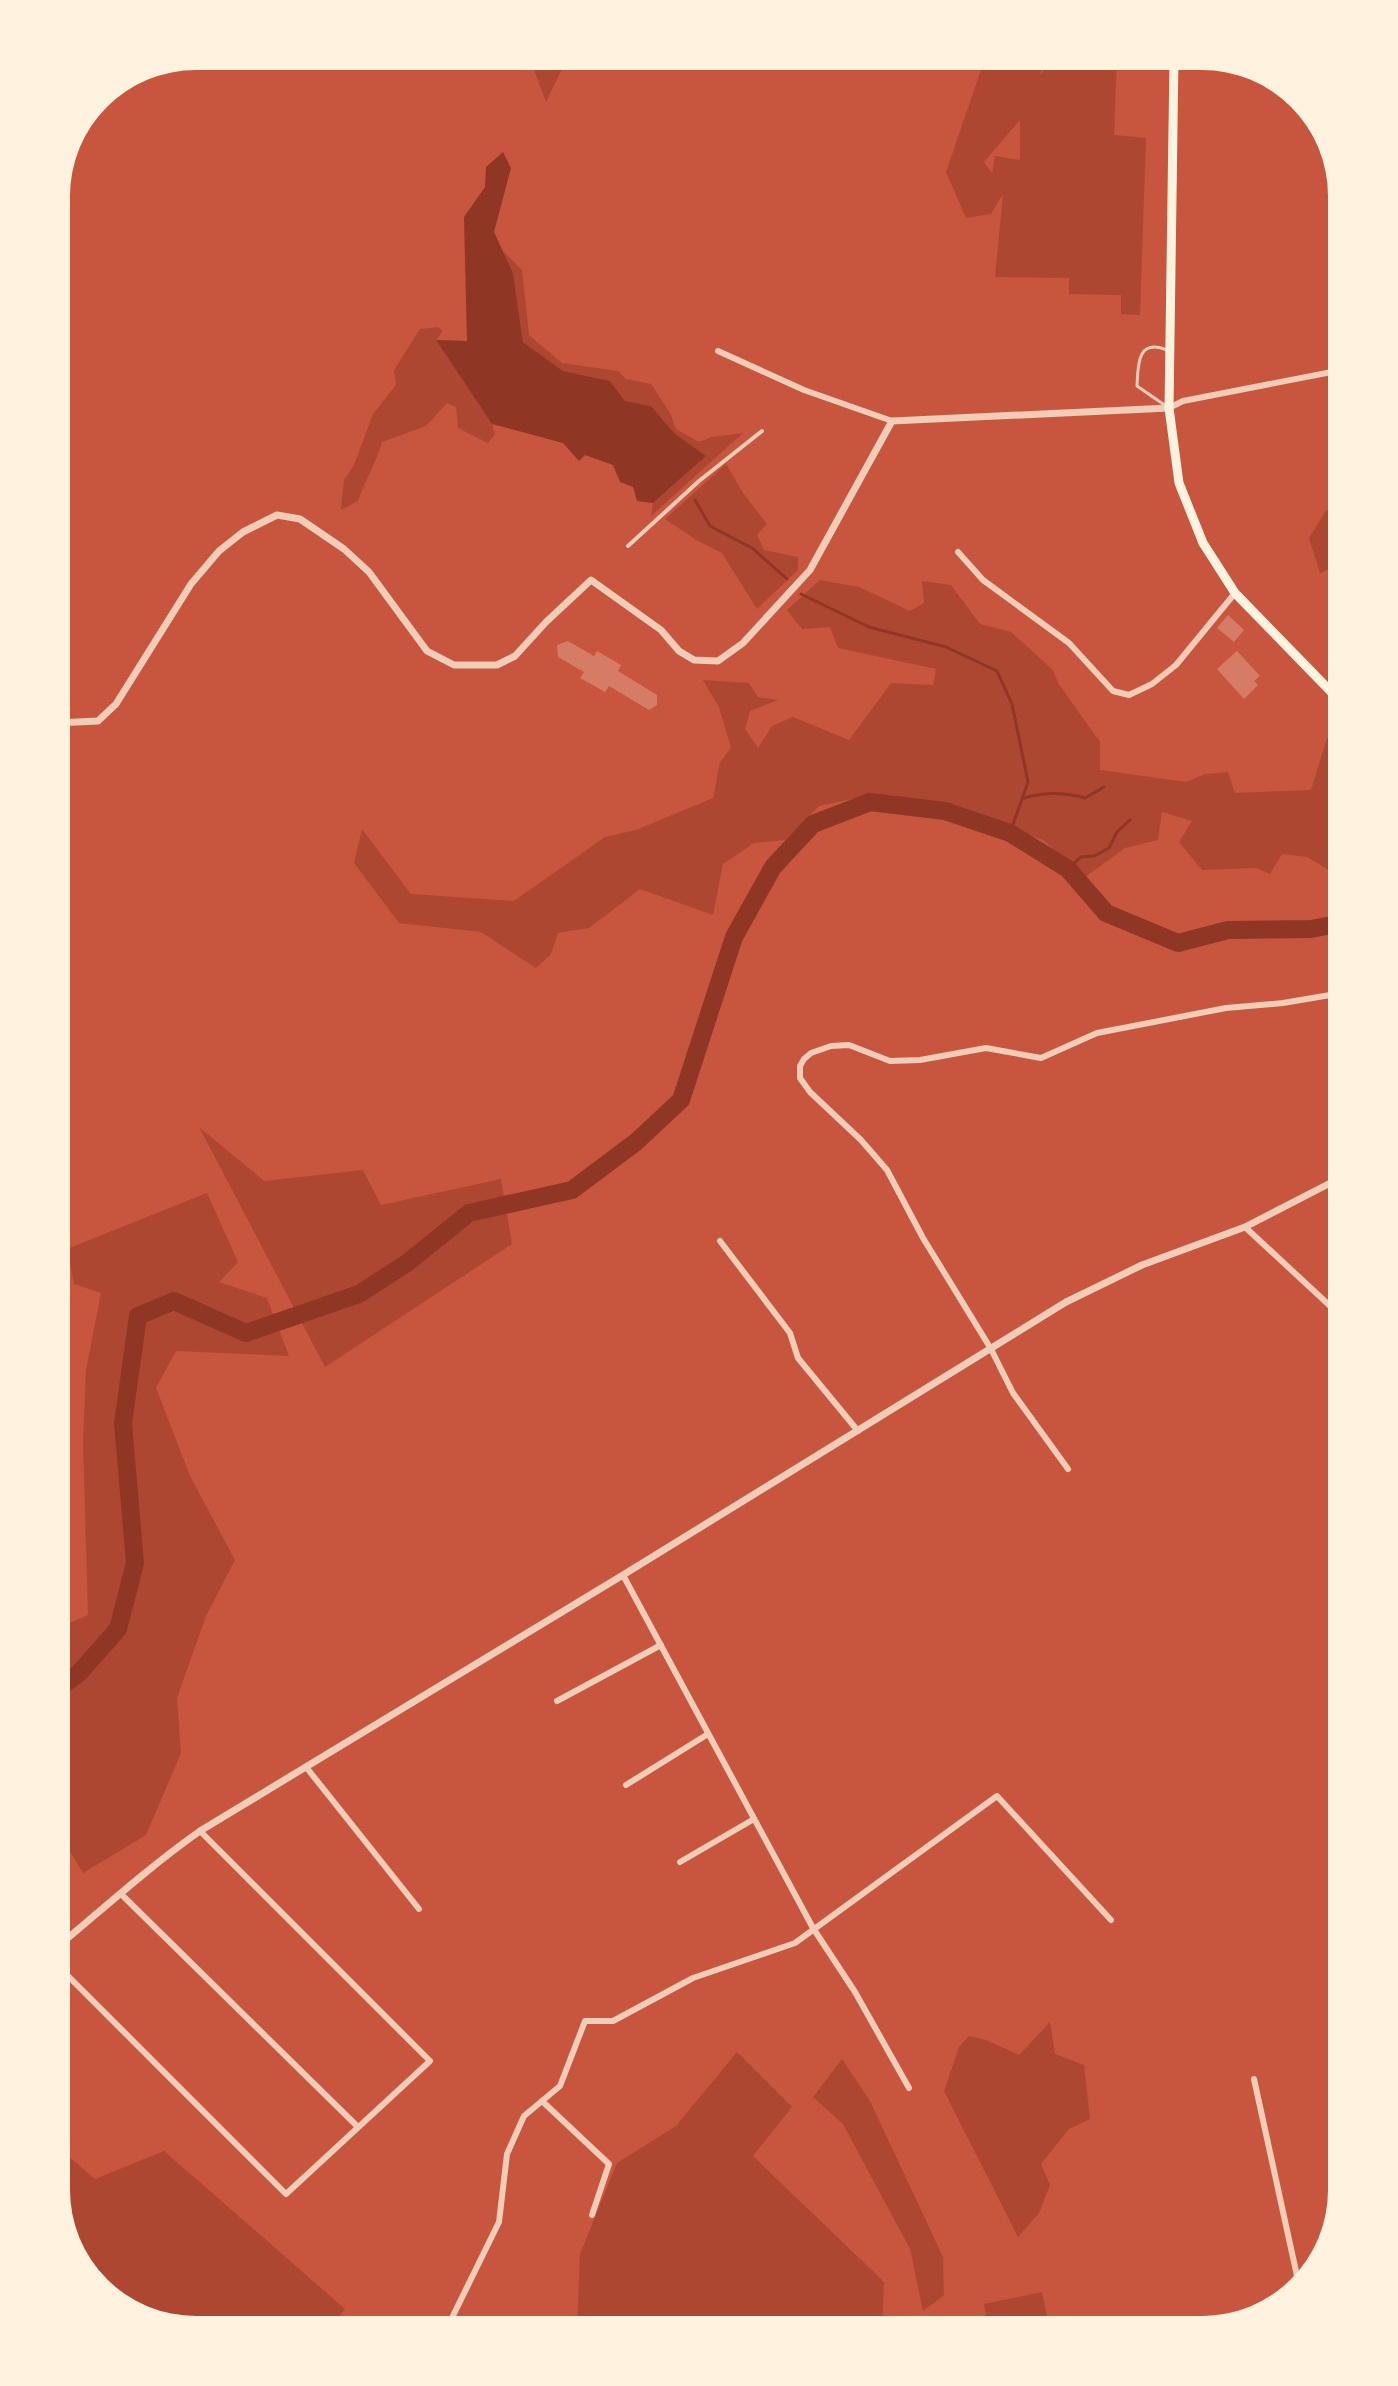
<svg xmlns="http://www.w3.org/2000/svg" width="1398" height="2386" viewBox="0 0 1398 2386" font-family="'Times New Roman',serif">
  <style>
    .green { fill: #ae4732; fill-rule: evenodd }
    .water { fill: #8f3625 }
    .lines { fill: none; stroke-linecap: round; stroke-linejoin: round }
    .stream { stroke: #8f3625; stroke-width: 3 }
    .river { stroke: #8f3625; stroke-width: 18 }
    .building { fill: #d67c66 }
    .service { stroke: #f1ccb7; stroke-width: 3 }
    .pedestrian { stroke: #f1ccb7; stroke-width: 4 }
    .minor { stroke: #f1ccb7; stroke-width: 6 }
    .tertiary { stroke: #f1ccb7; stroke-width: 7 }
    .primary { stroke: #fff3e0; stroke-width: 9 }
  </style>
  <rect width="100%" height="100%" fill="#c8553d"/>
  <g class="green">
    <path d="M1117 57 1114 135 1146 138 1140 315 1121 314V295L1069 294V278L995 277 1003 194 991 214 966 218 946 172 985 58H1045L1040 75 1053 58ZM1020 120V160L995 156 992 173 984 162Z"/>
    <polygon points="569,62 561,71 546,102 533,67 517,63"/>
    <polygon points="502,250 522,270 529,335 562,363 618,371 626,379 651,384 670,413 676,429 699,442 712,437 743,433 651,516 653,503 706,456 674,433 651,406 625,401 610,381 563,371 523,342 513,273"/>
    <path d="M438 327 443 331 436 340 492 424 495 434 488 443 458 428 456 407 447 403 426 426 382 442C376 463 365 481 358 501L341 510 344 480 354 465 373 414 396 385 394 370 420 329Z"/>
    <polygon points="726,464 743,493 767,524 757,535 764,550 798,557 798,570 757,609 722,553 698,541 665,519"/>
    <polygon points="1342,498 1342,563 1320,573 1309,538 1325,512"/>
    <polygon points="820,580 859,587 910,611 924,603 922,581 951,585 980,624 1011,632 1053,670 1058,683 1100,742 1100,770 1186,782 1205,774 1228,772 1235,793 1311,790 1327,738 1342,749 1342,862 1329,870 1307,857 1282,854 1270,874 1256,868 1202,870 1179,842 1192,821 1162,812 1158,840 1125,848 1085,877 1043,840 971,812 871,795 819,806 785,840 754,843 723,864 713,915 640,889 589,928 558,933 551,954 536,968 481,932 399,923 354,863 362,829 411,894 514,901 605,837 636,830 713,798 720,762 731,748 719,707 703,680 749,683 758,697 778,700 750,711 745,729 758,748 772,726 793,717 849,740 891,683 933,685 936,669 838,648 830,627 802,629 787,610"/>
    <polygon points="199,1127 264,1181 363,1170 381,1205 501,1179 512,1244 325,1367"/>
    <polygon points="207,1193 238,1262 219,1282 267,1298 289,1356 176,1351 156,1388 190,1476 235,1560 206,1616 177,1698 181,1753 146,1835 83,1873 56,1828 56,1629 88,1615 83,1442 86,1370 101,1293 74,1284 67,1249"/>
    <polygon points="1050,2022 1055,2054 1084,2065 1090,2119 1069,2129 1041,2164 1050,2185 1039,2213 1018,2237 944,2091 959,2047 969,2036 986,2040 1019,2055"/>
    <polygon points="737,2052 792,2107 753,2156 884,2282 882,2330 577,2330 580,2254 617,2163 676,2126"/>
    <polygon points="842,2059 870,2101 943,2257 944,2295 923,2311 910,2249 843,2124 813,2097"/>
    <polygon points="56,2146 95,2179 164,2151 345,2309 329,2330 187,2330 118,2306 70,2252 56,2190"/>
    <polygon points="1042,2292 1050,2330 989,2330 984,2304"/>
  </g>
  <polygon class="water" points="503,152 511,168 494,232 513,273 523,342 563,371 610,381 625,401 651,406 674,433 706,456 653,503 637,501 633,487 620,482 613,465 585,455 579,461 563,443 492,424 436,340 467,341 464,217 485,187 486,167"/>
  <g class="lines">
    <g class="stream">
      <polyline points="695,500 710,526 752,548 787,579"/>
      <polyline points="801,594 869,627 946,647 997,671 1012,704 1028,782 1010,833"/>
      <path d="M1024 798C1044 792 1065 792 1085 798L1104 787"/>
      <polyline points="1068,869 1081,857 1094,856 1109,848 1117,832 1130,820"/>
    </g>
    <polyline class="river" points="56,1690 79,1673 118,1629 135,1563 123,1423 138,1316 174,1301 246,1333 359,1294 407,1263 469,1213 572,1190 636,1142 681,1100 734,937 773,867 813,824 870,802 945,811 1010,833 1068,869 1106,913 1178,943 1228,930 1311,929 1342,923"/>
  </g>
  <g class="building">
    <polygon points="1228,615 1244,630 1234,642 1217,628"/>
    <polygon points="568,641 594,656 597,651 621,665 618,671 657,695 657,705 649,710 609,686 605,692 580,678 584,672 558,657 557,645"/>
    <polygon points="1237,651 1260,676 1254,681 1258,685 1244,699 1217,669"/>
  </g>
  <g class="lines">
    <path class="service" d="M1166 406 1137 386C1138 365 1137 338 1167 350"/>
    <polyline class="pedestrian" points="628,546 699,481 762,431"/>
    <g class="minor">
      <polyline points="718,351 804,390 892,421"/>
      <polyline points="1169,408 1183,401 1342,370"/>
      <polyline points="958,552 983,580 1069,643 1113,691 1129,695 1152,684 1176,665 1235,593"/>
      <polyline points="1245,1227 1342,1317"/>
      <polyline points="720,1241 790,1333 798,1358 858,1431"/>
      <polyline points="1068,1469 1013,1393 991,1349 923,1238 887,1170 861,1140 810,1092 800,1078 800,1066 804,1059 811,1053 831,1046 849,1045 890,1061 920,1060 986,1048 1041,1058 1097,1033 1226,1008 1283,1003 1342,993"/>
      <polyline points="623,1575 813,1928 855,1992 909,2088"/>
      <polyline points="557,1701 661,1645"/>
      <polyline points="306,1767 419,1909"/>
      <polyline points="626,1785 708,1734"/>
      <polyline points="680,1862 754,1819"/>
      <polyline points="121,1894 357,2126"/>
      <polyline points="56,1964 286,2194 430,2061 200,1831"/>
      <polyline points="1254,2079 1299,2285"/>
      <polyline points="542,2101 609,2164 592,2215"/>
      <polyline points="56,2126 60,2129"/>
      <polyline points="446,2330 499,2222 507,2154 524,2116 560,2086 585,2021 613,2021 693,1978 795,1943 997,1796 1111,1920"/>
    </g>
    <g class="tertiary">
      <polyline points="56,723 98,721 116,704 191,584 219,551 243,532 277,515 300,519 344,549 369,572 427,651 454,665 497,665 515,656 546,622 591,580 661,630 679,651 694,660 718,661 743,643 810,570 892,421 1169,408"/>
      <path d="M56 1948C104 1908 149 1867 200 1831L623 1575 1066 1302 1142 1265 1245 1227 1342 1177"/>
    </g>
    <polyline class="primary" points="1174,57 1169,408 1179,483 1203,543 1235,593 1342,703"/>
  </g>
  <path d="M0 0H1398V2386H0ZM196 70H1202A126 126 0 0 1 1328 196V2190A126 126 0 0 1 1202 2316H196A126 126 0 0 1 70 2190V196A126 126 0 0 1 196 70Z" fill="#fff3e0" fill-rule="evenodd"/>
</svg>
